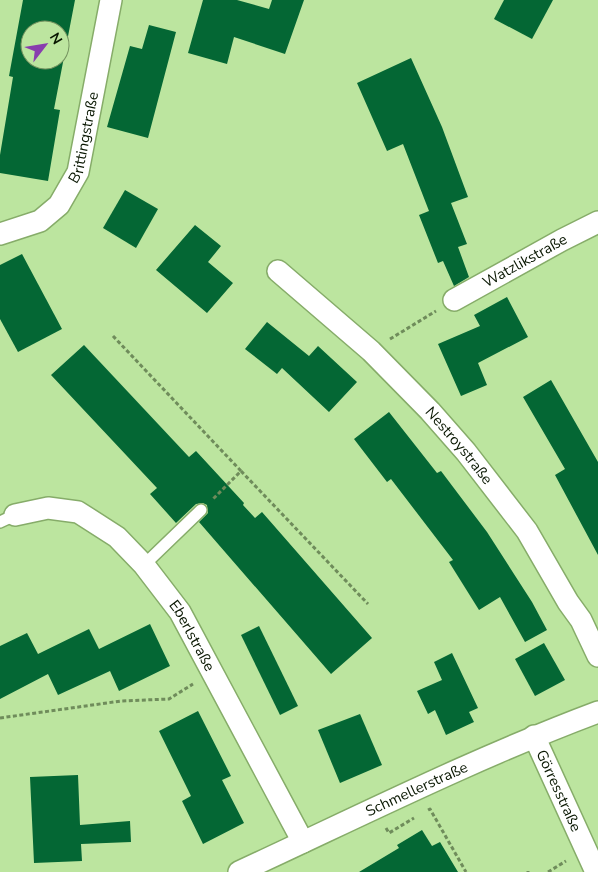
<svg xmlns="http://www.w3.org/2000/svg" width="598" height="872" viewBox="0 0 598 872" font-family="'Nunito Sans',sans-serif">
  <style>
    .building { fill: #046734; fill-rule: evenodd }
    .lines { fill: none; stroke-linecap: round; stroke-linejoin: round }
    .service-casing { stroke: #86ac69; stroke-width: 14 }
    .minor-casing { stroke: #86ac69; stroke-width: 24 }
    .path { stroke: #6f8c5b; stroke-width: 3; stroke-dasharray: 4 2.5; stroke-linecap: butt }
    .service { stroke: #fff; stroke-width: 11 }
    .minor { stroke: #fff; stroke-width: 21 }
    .labels { text-anchor: middle; dominant-baseline: central; stroke-width: 5; stroke-linejoin: round; paint-order: stroke }
    .street-label { font-size: 15px; fill: #081600; stroke: #bce59f }
  </style>
  <rect width="100%" height="100%" fill="#bce59f"/>
  <g class="building">
    <path d="M23 0H75L54 109 60 110 48 181 0 173V155L13 77 9 76ZM30 30H60V60H30Z"/>
    <polygon points="203,0 237,0 269,9 272,0 304,0 285,54 234,37 227,64 188,53"/>
    <polygon points="504,0 553,0 532,39 494,19"/>
    <polygon points="149,25 176,32 148,138 107,127 130,46 142,49"/>
    <polygon points="411,58 442,127 468,197 451,203 467,244 458,247 469,277 454,286 443,261 438,263 419,215 429,211 403,144 387,151 357,83"/>
    <polygon points="125,190 158,209 136,248 103,228"/>
    <polygon points="195,225 221,246 208,262 233,283 207,313 156,270"/>
    <polygon points="22,254 62,329 18,352 0,319 0,265"/>
    <polygon points="507,297 528,337 478,363 487,385 461,396 438,344 480,326 474,315"/>
    <polygon points="267,322 309,356 318,346 357,382 329,412 282,368 277,374 245,349"/>
    <polygon points="84,345 189,457 196,451 244,503 243,505 255,518 262,512 372,638 331,674 199,522 208,513 207,505 203,503 196,504 176,523 150,494 157,488 51,375"/>
    <polygon points="551,380 598,462 598,555 555,475 565,469 523,397"/>
    <polygon points="389,412 437,473 441,471 487,532 532,602 547,630 525,642 500,597 479,610 449,562 453,560 391,479 387,482 354,439"/>
    <polygon points="150,624 170,666 119,691 110,671 58,695 48,674 0,699 0,646 27,633 38,654 89,629 99,649"/>
    <polygon points="259,626 298,706 280,715 241,635"/>
    <polygon points="544,643 565,680 535,696 515,659"/>
    <polygon points="452,653 478,708 469,712 474,722 446,735 435,710 428,714 417,691 442,680 434,662"/>
    <polygon points="198,711 231,776 222,780 244,823 203,844 182,801 191,796 159,731"/>
    <polygon points="360,714 382,765 340,783 318,730"/>
    <polygon points="78,775 80,825 130,821 131,842 81,844 82,861 34,863 30,777"/>
    <polygon points="422,830 432,846 440,842 458,872 359,872 399,848 397,845"/>
  </g>
  <g class="lines">
    <defs>
      <g id="service">
        <polyline points="0,522 15,515"/>
        <polyline points="144,565 201,510"/>
      </g>
      <g id="minor">
        <path id="s1" d="M0 234 40 221 59 205 78 172 111 0"/>
        <path id="s2" d="M278 271 371 351 430 411 466 452 527 531 568 602 581 620 598 656"/>
        <path id="s3" d="M454 300 562 240 598 222"/>
        <path id="s4" d="M15 515 48 508 78 512 117 537 144 565 180 612 303 842"/>
        <path id="s5" d="M534 736 596 872"/>
        <path id="s6" d="M239 872C358 817 475 758 598 712"/>
      </g>
    </defs>
    <use href="#service" class="service-casing"/>
    <use href="#minor" class="minor-casing"/>
    <g class="path">
      <polyline points="113,336 241,471 213,499"/>
      <polyline points="390,339 436,311"/>
      <polyline points="241,471 368,604"/>
      <polyline points="0,718 121,701 169,699 193,684"/>
      <polyline points="428,810 430,809 466,872"/>
      <polyline points="386,828 389,833 414,818"/>
      <polyline points="528,872 528,871"/>
      <polyline points="548,872 566,861"/>
    </g>
    <use href="#service" class="service"/>
    <use href="#minor" class="minor"/>
  </g>
  <g class="labels">
    <g class="street-label">
      <text stroke="none"><textPath href="#s1" startOffset="140">Brittingstraße</textPath></text>
      <text stroke="none"><textPath href="#s3" startOffset="81">Watzlikstraße</textPath></text>
      <text stroke="none"><textPath href="#s2" startOffset="252">Nestroystraße</textPath></text>
      <text stroke="none"><textPath href="#s4" startOffset="235">Eberlstraße</textPath></text>
      <text stroke="none"><textPath href="#s6" startOffset="196">Schmellerstraße</textPath></text>
      <text stroke="none"><textPath href="#s5" startOffset="60">Görresstraße</textPath></text>
    </g>
  </g>
  <g transform="translate(45 45) rotate(59)"><circle r="24" fill="#bce59f" stroke="#74925f"/>
  <path d="M0-4L9 19L0 12L-9 19Z" fill="#883dae"/>
  <text y="-8" font-size="14" font-weight="bold" text-anchor="middle" fill="#081600">N</text>
  </g>
</svg>
